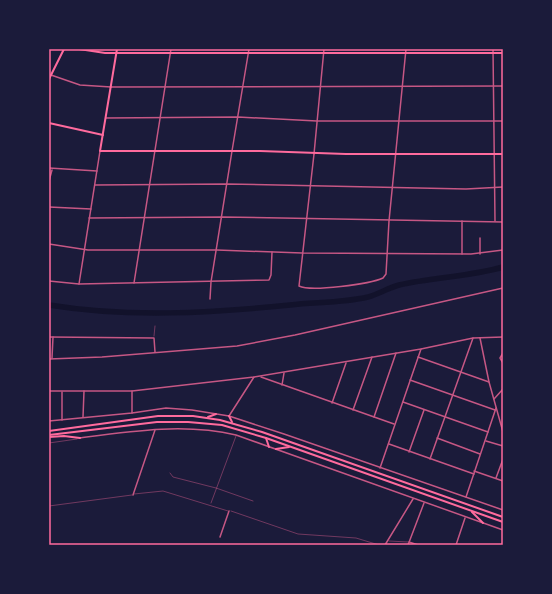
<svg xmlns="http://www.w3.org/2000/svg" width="552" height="594" viewBox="0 0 552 594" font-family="'Golos Text',sans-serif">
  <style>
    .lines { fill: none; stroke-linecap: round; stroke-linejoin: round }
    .river { stroke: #12122b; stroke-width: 5.5 }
    .service { stroke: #c65784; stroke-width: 0.5 }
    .minor { stroke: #c65784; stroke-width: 1.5 }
    .tertiary { stroke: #c65784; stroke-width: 1.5 }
    .secondary { stroke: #ff6b9d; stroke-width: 2 }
    .trunk { stroke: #ff6b9d; stroke-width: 2 }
    .neatline { fill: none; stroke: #ff6b9d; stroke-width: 1.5 }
  </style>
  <rect width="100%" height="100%" fill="#1b1b3a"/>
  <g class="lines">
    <path class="river" d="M49 305C129 318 210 313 290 305 316 302 342 303 368 297 379 294 388 288 399 285 433 277 469 277 503 267"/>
    <g class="service">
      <polyline points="154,336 155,326"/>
      <polyline points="49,443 77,439"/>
      <polyline points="170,473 173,477 216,488 253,501"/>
      <polyline points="134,494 163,491 228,511"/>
      <polyline points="211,503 236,436"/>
      <polyline points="49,506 132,495"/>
      <polyline points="231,511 298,534 356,538 379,545"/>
      <polyline points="389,541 408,542"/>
    </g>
    <g class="minor">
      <polyline points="493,49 495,221"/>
      <polyline points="111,87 503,86"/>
      <polyline points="106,118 238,117 317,121 503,121"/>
      <path d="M314 154 299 286C311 292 370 284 383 278L386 274 389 221 406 49"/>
      <polyline points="49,168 97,171"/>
      <polyline points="49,181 52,170"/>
      <polyline points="95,185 227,184 466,189 503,187"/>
      <polyline points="49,207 91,209"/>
      <polyline points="89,218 222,217 503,222"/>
      <polyline points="480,238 480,254"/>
      <polyline points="49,244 88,250 217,250 302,253 471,254 503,250"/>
      <polyline points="462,254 462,221"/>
      <polyline points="49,281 79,284 269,280 271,275 272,252"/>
      <polyline points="134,283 171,49"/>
      <polyline points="79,284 100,151"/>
      <polyline points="210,299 211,282 232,151"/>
      <polyline points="49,337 154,338 155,352"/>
      <polyline points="480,338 489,382 503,432"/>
      <polyline points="503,353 500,358 503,363"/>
      <polyline points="418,357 489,382"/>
      <polyline points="52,358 53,337"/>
      <polyline points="49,359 102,357 237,346 295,335 503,288"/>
      <polyline points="261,377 394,424"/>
      <polyline points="410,380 495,410"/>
      <polyline points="282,385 284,373"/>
      <polyline points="49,391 132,391 254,377 421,349 473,338 503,337"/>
      <polyline points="494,399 503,389"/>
      <polyline points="403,402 488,432"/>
      <polyline points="332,403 346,363"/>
      <polyline points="353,410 372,357"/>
      <polyline points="132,413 166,408 192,410 229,416 284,434 503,510"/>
      <polyline points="229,416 254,377"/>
      <polyline points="83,417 84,391"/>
      <polyline points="374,417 396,353"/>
      <polyline points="62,420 62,392"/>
      <polyline points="49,421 132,413 132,391"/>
      <polyline points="437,438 480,454"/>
      <polyline points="486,441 503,446"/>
      <polyline points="389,444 474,474"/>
      <polyline points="409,452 424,410"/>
      <polyline points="430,459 473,338"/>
      <polyline points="380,468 421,349"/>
      <polyline points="474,471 503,481"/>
      <polyline points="496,478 503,459"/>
      <polyline points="133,495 155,430"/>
      <polyline points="466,497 496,408"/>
      <polyline points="220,537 229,511"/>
      <polyline points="409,542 418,545"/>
      <polyline points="408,545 424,503"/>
      <polyline points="456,545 465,518"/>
      <polyline points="502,545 503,542"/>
    </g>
    <g class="tertiary">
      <polyline points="51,75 80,85 111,87"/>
      <polyline points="232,151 249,49"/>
      <polyline points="314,154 324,49"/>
      <path d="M80 438C132 431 185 423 236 435L503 530"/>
      <polyline points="385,545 413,499"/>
    </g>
    <g class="secondary">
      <polyline points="79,49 105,53 503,53"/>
      <polyline points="117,49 100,151 260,151 346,154 503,154"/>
      <polyline points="49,79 64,49"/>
      <polyline points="49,123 103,135"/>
    </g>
    <g class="trunk">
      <polyline points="229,416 232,422"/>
      <polyline points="208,417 216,414"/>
      <polyline points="49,431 158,416 193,416 220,420 262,432 503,517"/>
      <polyline points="49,435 157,422 188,422 222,425 266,438 503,522"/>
      <polyline points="49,437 64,436 80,438"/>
      <polyline points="266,438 269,447"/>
      <polyline points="276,449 289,447"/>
      <polyline points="472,512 483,523"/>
    </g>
  </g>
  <rect width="552" height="594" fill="none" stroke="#1b1b3a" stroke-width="100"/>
  <rect x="50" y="50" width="452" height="494" class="neatline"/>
</svg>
